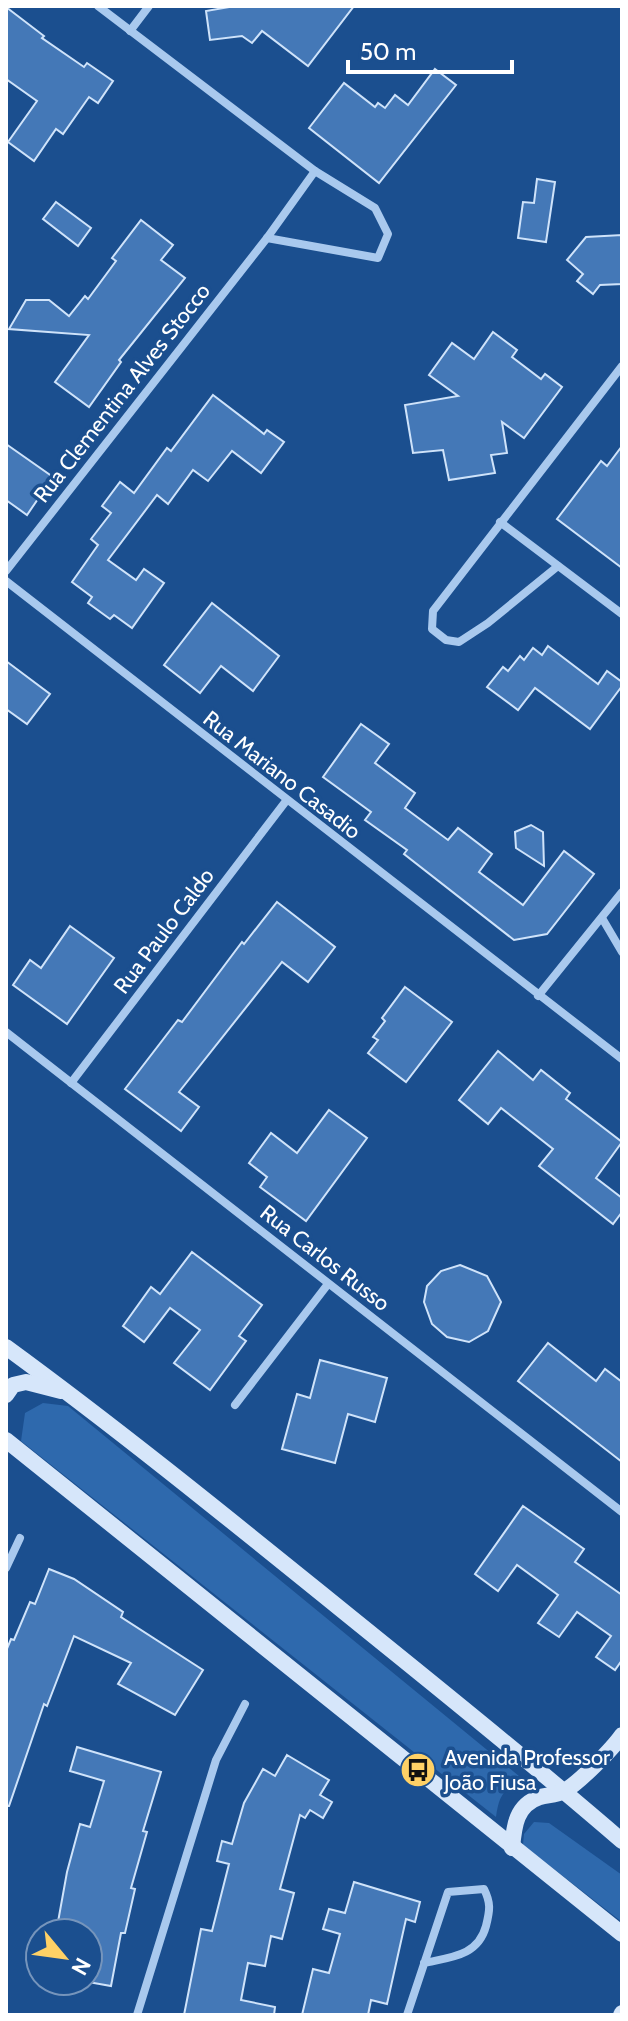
<svg xmlns="http://www.w3.org/2000/svg" width="628" height="2021" viewBox="0 0 628 2021" font-family="Cabin,sans-serif">
  <style>
    .green { fill: #2e69ad }
    .building { fill: #4478b7; stroke: #cfe3fa; stroke-width: 2 }
    .lines { fill: none; stroke-linecap: round; stroke-linejoin: round }
    .street { stroke: #a9c9ee; stroke-width: 8 }
    .secondary { stroke: #d6e6fa; stroke-width: 16 }
    .labels { text-anchor: middle; dominant-baseline: central; stroke-width: 7; stroke-linejoin: round; paint-order: stroke }
    .street-label { font-size: 22px; fill: #fff; stroke: #1b4f8f }
    .poi-label { font-size: 22px; fill: #fff; stroke: #1b4f8f; text-anchor: start }
  </style>
  <rect width="100%" height="100%" fill="#1b4f8f"/>
  <g class="green">
    <path d="M43 1403 68 1406 525 1781C504 1787 499 1795 496 1817L21 1441 25 1413Z"/>
    <polygon points="534,1822 549,1823 622,1875 622,1922 523,1845 524,1834"/>
  </g>
  <g class="building">
    <polygon points="235,6 354,6 308,66 262,31 252,43 242,36 210,40 206,11"/>
    <polygon points="6,7 44,36 42,38 84,67 87,63 113,81 98,103 89,97 63,134 56,129 34,161 8,142 37,101 6,79"/>
    <polygon points="435,69 456,85 379,183 309,128 344,83 375,107 378,103 385,108 395,95 408,105"/>
    <polygon points="537,179 555,182 546,242 518,238 523,202 534,203"/>
    <polygon points="56,202 91,228 78,246 43,219"/>
    <polygon points="141,220 173,245 161,260 185,278 119,360 121,362 89,407 55,382 89,335 9,329 26,300 49,300 69,316 85,296 88,299 116,261 112,258"/>
    <polygon points="622,235 622,284 600,285 593,294 577,281 583,274 567,260 586,237"/>
    <polygon points="493,332 517,350 512,357 541,379 545,374 562,387 524,438 502,422 507,453 491,455 495,473 449,480 443,450 413,453 405,405 458,396 429,375 452,343 474,359"/>
    <polygon points="213,395 264,434 267,430 284,442 261,473 232,451 208,481 193,470 168,504 157,495 108,560 136,580 144,569 164,583 132,628 114,615 110,619 88,603 92,597 72,582 98,545 91,539 111,513 102,506 120,482 134,493 167,448 171,451"/>
    <polygon points="6,444 53,477 27,515 6,500"/>
    <polygon points="622,446 622,568 557,519 601,461 607,466"/>
    <polygon points="212,603 279,656 253,691 221,666 200,693 164,665"/>
    <polygon points="548,646 598,684 607,671 622,682 622,686 590,729 535,688 518,710 487,687 503,667 508,671 520,656 524,660 533,648 542,655"/>
    <polygon points="6,661 50,694 27,724 6,709"/>
    <polygon points="361,724 389,744 375,763 415,793 405,808 448,840 458,828 492,854 479,872 523,905 564,851 594,874 547,934 514,940 404,854 407,850 365,820 371,812 323,777"/>
    <polygon points="531,825 543,832 544,866 516,848 515,832"/>
    <polygon points="277,902 335,947 308,982 282,962 179,1092 199,1107 181,1131 125,1089 178,1020 182,1022 242,942 244,944"/>
    <polygon points="70,926 114,958 67,1024 13,985 30,960 41,968"/>
    <polygon points="405,987 452,1022 406,1082 368,1053 378,1040 373,1037 385,1021 382,1018"/>
    <polygon points="498,1051 533,1080 541,1070 570,1093 566,1099 622,1142 596,1178 622,1198 622,1212 613,1224 539,1166 553,1149 501,1108 488,1124 459,1100"/>
    <polygon points="329,1110 367,1138 306,1221 260,1187 267,1177 249,1163 271,1133 297,1153"/>
    <polygon points="192,1252 262,1305 239,1336 246,1341 210,1390 174,1363 200,1330 170,1308 144,1342 123,1326 151,1287 160,1294"/>
    <polygon points="460,1265 487,1276 501,1302 488,1331 469,1342 447,1337 432,1324 424,1302 427,1286 441,1271"/>
    <polygon points="548,1343 596,1381 605,1369 622,1382 622,1462 518,1381"/>
    <polygon points="320,1360 387,1378 375,1422 348,1414 335,1463 282,1449 297,1394 310,1398"/>
    <polygon points="523,1506 584,1549 575,1562 622,1595 622,1660 615,1670 596,1657 611,1636 577,1612 559,1637 538,1623 558,1595 517,1565 498,1591 475,1574"/>
    <polygon points="49,1569 74,1579 123,1612 121,1617 203,1670 175,1715 118,1684 131,1663 74,1636 47,1706 44,1704 9,1806 6,1806 6,1651 11,1639 14,1640 30,1602 35,1604"/>
    <polygon points="77,1747 161,1772 143,1831 147,1832 131,1888 135,1889 125,1933 121,1933 111,1986 88,1982 88,1933 56,1933 67,1872 80,1824 90,1827 104,1781 70,1771"/>
    <polygon points="287,1755 329,1780 320,1795 332,1802 323,1818 310,1810 305,1818 300,1815 280,1889 294,1893 282,1939 271,1936 265,1966 248,1963 241,2000 275,2007 274,2015 184,2015 201,1929 212,1931 229,1864 217,1861 222,1841 232,1844 244,1803 263,1769 275,1776"/>
    <polygon points="354,1882 420,1902 415,1922 406,1919 387,2004 371,2000 368,2015 302,2015 313,1969 329,1973 340,1934 323,1929 329,1909 345,1913"/>
  </g>
  <g class="lines">
    <g class="street">
      <polyline points="98,6 315,171 375,208 388,234 378,258 267,238"/>
      <polyline points="130,31 149,6"/>
      <polyline points="500,522 622,614"/>
      <polyline points="558,566 488,623 459,642 446,640 432,629 433,611 622,366"/>
      <polyline points="6,571 267,238 315,171"/>
      <polyline points="6,581 622,1059"/>
      <polyline points="602,918 622,952"/>
      <polyline points="538,996 622,892"/>
      <polyline points="6,1032 622,1512"/>
      <polyline points="71,1083 286,801"/>
      <polyline points="235,1405 328,1284"/>
      <polyline points="6,1568 20,1538"/>
      <polyline points="137,2015 216,1760 245,1704"/>
      <path d="M407 2015 448 1892 484 1889C491 1903 490 1910 486 1926 478 1956 451 1957 424 1963"/>
    </g>
    <g class="secondary">
      <path d="M6 1347C114 1426 218 1510 322 1594 423 1676 524 1756 622 1841"/>
      <polyline points="6,1395 13,1385 26,1382 61,1391"/>
      <polyline points="6,1440 622,1934"/>
      <path d="M512 1848C514 1826 516 1805 540 1797 547 1795 557 1795 564 1791 578 1784 613 1748 622 1735"/>
      <polyline points="621,2015 622,2013"/>
    </g>
  </g>
  <defs>
    <symbol id="bus-disc" viewBox="-11 -11 22 22"><circle r="9.5" fill="#ffd166" stroke="#1b4f8f"/><path d="M-5-6H5V4H4V6H2V4H-2V6H-4V4H-5ZM-3.5-4V0h7V-4ZM-3.5 1.2v1.5H-2V1.2ZM2 1.2v1.5H3.5V1.2Z" fill="#111"/></symbol>
  </defs>
  <g fill-rule="evenodd">
    <use href="#bus-disc" x="398" y="1750" width="40" height="40"/>
  </g>
  <g class="labels">
    <g class="street-label">
      <text transform="translate(122 393) rotate(-52)">Rua Clementina Alves Stocco</text>
      <text transform="translate(282 775) rotate(38)">Rua Mariano Casadio</text>
      <text transform="translate(164 931) rotate(-53)">Rua Paulo Caldo</text>
      <text transform="translate(325 1258) rotate(38)">Rua Carlos Russo</text>
    </g>
    <g class="poi-label">
      <text x="444" y="1757">Avenida Professor<tspan x="444" dy="25">João Fiusa</tspan></text>
    </g>
  </g>
  <rect width="628" height="2021" fill="none" stroke="#ffffff" stroke-width="16"/>
  <g transform="translate(64 1957) rotate(119)"><circle r="38" fill="#1b4f8f" stroke="#7695bc" stroke-width="2"/>
  <path d="M0-6L14 30L0 20L-14 30Z" fill="#ffd166"/>
  <text y="-12" font-size="22" font-weight="bold" text-anchor="middle" fill="#ffffff">N</text>
  </g>
  <path d="M348 60v12h164v-12" fill="none" stroke="#ffffff" stroke-width="4"/>
  <text x="360" y="60" font-size="24" fill="#ffffff" stroke="#1b4f8f" stroke-width="6" paint-order="stroke">50 m</text>
</svg>
